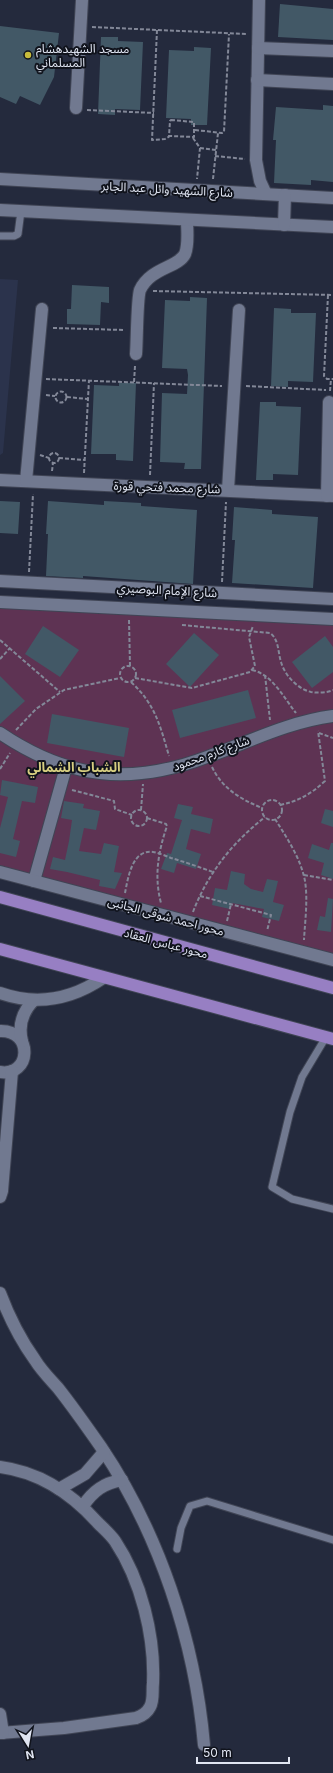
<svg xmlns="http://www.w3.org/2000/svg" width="333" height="1773" viewBox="0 0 333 1773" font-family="Inter,'Noto Sans Arabic',sans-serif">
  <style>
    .built { fill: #2b334c }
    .green { fill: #5e3353 }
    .building { fill: #425866 }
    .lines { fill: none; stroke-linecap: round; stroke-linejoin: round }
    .lane-casing { stroke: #404555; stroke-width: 9 }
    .street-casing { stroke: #404555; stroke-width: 14 }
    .secondary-casing { stroke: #404555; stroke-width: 14 }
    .primary-casing { stroke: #404555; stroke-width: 14 }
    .path { stroke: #838898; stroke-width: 2; stroke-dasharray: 4 2; stroke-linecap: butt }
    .lane { stroke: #717990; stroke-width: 7 }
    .street { stroke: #717990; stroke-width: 12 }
    .secondary { stroke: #717990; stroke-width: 12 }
    .primary { stroke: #977fc3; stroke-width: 12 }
    .poi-dot { fill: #c7bb3b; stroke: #10131c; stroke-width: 1.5 }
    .labels { text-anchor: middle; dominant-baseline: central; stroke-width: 4; stroke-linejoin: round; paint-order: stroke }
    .poi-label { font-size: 12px; fill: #e0e5f2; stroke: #10131c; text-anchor: start }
    .street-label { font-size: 12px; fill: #e0e5f2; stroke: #10131c }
    .neighbourhood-label { font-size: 13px; font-weight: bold; fill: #d6ce80; stroke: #10131c }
  </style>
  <rect width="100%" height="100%" fill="#242a3d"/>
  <polygon class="built" points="0,279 18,280 3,453 0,455"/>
  <polygon class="green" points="0,602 333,619 333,960 0,872"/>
  <g class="building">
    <polygon points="280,4 333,9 333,40 278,37"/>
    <polygon points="0,26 59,33 54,77 40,105 20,96 16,104 0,97"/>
    <polygon points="101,37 118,37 118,41 143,42 140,110 115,109 115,115 98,114"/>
    <polygon points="194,47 211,48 207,125 191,125 191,119 166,118 169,50 194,51"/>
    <polygon points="323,105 333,106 333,182 311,180 311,185 274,183 276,140 273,140 276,107 323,110"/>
    <polygon points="72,285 109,287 109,303 101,302 100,325 67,324 67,309 71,309"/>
    <polygon points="190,297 207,298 201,469 184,469 185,463 160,462 162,393 187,394 188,375 187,369 162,368 165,300 190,301"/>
    <polygon points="274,308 291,309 291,313 316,313 313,382 288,381 288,387 271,386"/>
    <polygon points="119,383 136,383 133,461 116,460 116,454 91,454 94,385 119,386"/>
    <polygon points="260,402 276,402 276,406 301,407 298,475 273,474 273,480 256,480"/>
    <polygon points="0,501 20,502 18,534 0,533"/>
    <polygon points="48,501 104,505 104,501 141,503 141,506 197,510 193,584 83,576 83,578 46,576 48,534 46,534"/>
    <polygon points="234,507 272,510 272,514 318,517 313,588 232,583 235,540 232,540"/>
    <polygon points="43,626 79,650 60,677 25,654"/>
    <polygon points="194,633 219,655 190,687 166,664"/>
    <polygon points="325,636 333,647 333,672 312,688 292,662"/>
    <polygon points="0,676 25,701 0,724"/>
    <polygon points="248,690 256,718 180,738 172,710"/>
    <polygon points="52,714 129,728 124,757 47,743"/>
    <polygon points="2,780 38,787 35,803 22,801 13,839 20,841 16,857 0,853 0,828 8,797 0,795"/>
    <polygon points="64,801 84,804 83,808 100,811 96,830 84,828 79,851 101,854 104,843 119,846 114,872 122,873 115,889 99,886 100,880 67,872 50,869 53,857 65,860 69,841 72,820 61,818"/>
    <polygon points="178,804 193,807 191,814 213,819 210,834 191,829 186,849 201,854 196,869 177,863 174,873 161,869 167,853 171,854 182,820 174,818"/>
    <polygon points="325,809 333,811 333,827 321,823"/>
    <polygon points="331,843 333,843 333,879 321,875 324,863 308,858 312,844 329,850"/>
    <polygon points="231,871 245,874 244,884 251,889 263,892 267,879 278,881 273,902 284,905 279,921 262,917 264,909 232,903 230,909 212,905 215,888 227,890"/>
    <polygon points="328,898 333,899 331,932 317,930 320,916 325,917"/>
  </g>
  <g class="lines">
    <defs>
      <g id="lane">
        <polyline points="0,236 14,236 18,234 21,211"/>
        <polyline points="326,1037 302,1077 290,1112 272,1187 292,1199 333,1209"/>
        <polyline points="177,1549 181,1528 190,1506 207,1501 333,1540"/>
      </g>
      <g id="street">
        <polyline points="259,0 256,160 260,181 266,194"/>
        <polyline points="258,48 333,51"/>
        <polyline points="257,80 333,84"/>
        <polyline points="76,108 82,0"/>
        <path d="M136 354C137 342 137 298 140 290 151 267 178 268 185 254 189 244 187 230 187 220"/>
        <polyline points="0,480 333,496"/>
        <polyline points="26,481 42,309"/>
        <polyline points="228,490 239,310"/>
        <polyline points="327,496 329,402"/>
        <path d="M0 733C68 779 130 786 207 757 249 742 288 722 333 716"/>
        <polyline points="34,881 66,767"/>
        <path d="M0 993C37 1006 72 999 103 978"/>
        <path d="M0 1031C34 1030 31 1077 0 1072"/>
        <path d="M22 1041C18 1025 22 1012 34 1000"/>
        <polyline points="0,1197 2,1191 12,1071"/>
        <path d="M0 1293C9 1317 20 1339 35 1360 41 1370 50 1379 58 1388 73 1407 87 1427 101 1447 159 1533 195 1641 204 1745"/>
        <path d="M0 1467C39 1472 72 1494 98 1523 104 1529 110 1534 115 1541 141 1580 155 1636 153 1683 152 1691 154 1700 150 1707 147 1713 142 1716 136 1718L64 1728 0 1733"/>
        <polyline points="59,1489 85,1474 104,1452"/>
        <path d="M83 1506C93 1491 104 1483 122 1480"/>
        <polyline points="0,1714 3,1733"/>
      </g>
      <g id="secondary">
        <polyline points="0,179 333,198"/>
        <polyline points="0,210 333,227"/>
        <polyline points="284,225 285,195"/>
        <polyline points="0,581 333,599"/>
        <polyline points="0,602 333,619"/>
        <polyline points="0,872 333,960"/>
      </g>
      <g id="primary">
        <polyline points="0,897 333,988"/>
        <polyline points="0,949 333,1039"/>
      </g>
    </defs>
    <use href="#lane" class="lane-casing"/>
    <use href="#street" class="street-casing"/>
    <use href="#secondary" class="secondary-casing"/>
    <use href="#primary" class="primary-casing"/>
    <g class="path">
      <polyline points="92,27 247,34"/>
      <polyline points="157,30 152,140 165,139 170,136"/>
      <polyline points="87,110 154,113"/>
      <polygon points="171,120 194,122 194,137 169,136 170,121"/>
      <polyline points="195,130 222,133 224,132 229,34"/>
      <polyline points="193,138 200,148 197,179"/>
      <polyline points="200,148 216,150"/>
      <polyline points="215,156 245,159"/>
      <polyline points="213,179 218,133"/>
      <polyline points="153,291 333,295"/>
      <polyline points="328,295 324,376 327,379 333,379"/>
      <polyline points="53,328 124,330"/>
      <polyline points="46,379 222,386"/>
      <polyline points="134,382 135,366"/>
      <polyline points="246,386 326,390"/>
      <polyline points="330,391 331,379"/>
      <circle cx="61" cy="397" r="5.5"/>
      <polyline points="46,395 55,396"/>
      <polyline points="67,397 88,399"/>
      <circle cx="54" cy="458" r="5"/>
      <polyline points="40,455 49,458"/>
      <polyline points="59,458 85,460"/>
      <polyline points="52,471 53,463"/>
      <polyline points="84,473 89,380"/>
      <polyline points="150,475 154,383"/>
      <polyline points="29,572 33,494"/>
      <polyline points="222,582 226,502"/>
      <polyline points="129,620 130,666"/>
      <path d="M182 625 270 633C279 639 278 653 281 662 285 676 298 689 311 692 318 693 327 693 333 690"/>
      <polyline points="0,640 60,692"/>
      <polyline points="0,659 10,648"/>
      <circle cx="128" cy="674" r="8"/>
      <path d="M252 670C272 674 284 698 296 713"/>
      <polyline points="265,675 270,720"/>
      <polyline points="135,678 192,688 250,672 255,666 249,637 253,626"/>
      <path d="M131 682C155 704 160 725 169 756"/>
      <polyline points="16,730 36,709 64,690 120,678"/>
      <polyline points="319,733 333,738"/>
      <path d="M212 767C222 788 240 799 262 808"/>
      <polyline points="0,769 10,753"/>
      <polyline points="72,790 114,801 115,809 132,815"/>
      <circle cx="272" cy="810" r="10"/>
      <path d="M280 805C299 801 311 794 325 781L318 731"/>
      <polyline points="141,810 143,784"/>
      <circle cx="139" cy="818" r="8"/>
      <path d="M147 818 166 824 167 826C158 852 154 877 161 903"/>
      <path d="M275 819C287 838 301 859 305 881 308 900 305 921 304 940"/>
      <polyline points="304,875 333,880"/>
      <path d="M125 893C128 878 132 849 153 852 159 853 166 856 171 858 185 862 199 867 213 872"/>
      <polyline points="200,896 271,915 267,931"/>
      <path d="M193 912C208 873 232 843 265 817"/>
      <polyline points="227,921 231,904"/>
    </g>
    <use href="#lane" class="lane"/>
    <use href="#street" class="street"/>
    <use href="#secondary" class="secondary"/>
    <use href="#primary" class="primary"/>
  </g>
  <circle class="poi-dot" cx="28" cy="55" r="4"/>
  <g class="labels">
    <g class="poi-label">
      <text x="36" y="48">مسجد الشهيدهشام<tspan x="36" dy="14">المسلماني</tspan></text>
    </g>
    <g class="street-label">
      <text transform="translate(167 189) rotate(3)">شارع الشهيد وائل عبد الجابر</text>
      <text transform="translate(167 487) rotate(2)">شارع محمد فتحي قورة</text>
      <text transform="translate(167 590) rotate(3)">شارع الإمام البوصيري</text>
      <text transform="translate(211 753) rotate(-20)">شارع كارم محمود</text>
      <text transform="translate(166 916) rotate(15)">محور احمد شوقى الجانبى</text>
      <text transform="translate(166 943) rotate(15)">محور عباس العقاد</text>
    </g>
    <g class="neighbourhood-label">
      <text x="74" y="767">الشباب الشمالي</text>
    </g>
  </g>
  <g transform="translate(28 1745) rotate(169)" stroke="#10131c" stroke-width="3" paint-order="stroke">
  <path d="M0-3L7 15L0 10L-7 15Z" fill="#e0e5f2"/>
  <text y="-6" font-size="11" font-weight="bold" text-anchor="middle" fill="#e0e5f2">N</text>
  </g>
  <path d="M197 1757v6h92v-6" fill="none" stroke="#e0e5f2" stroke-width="2"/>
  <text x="203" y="1757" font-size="12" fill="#e0e5f2" stroke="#10131c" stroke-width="3" paint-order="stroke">50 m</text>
</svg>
